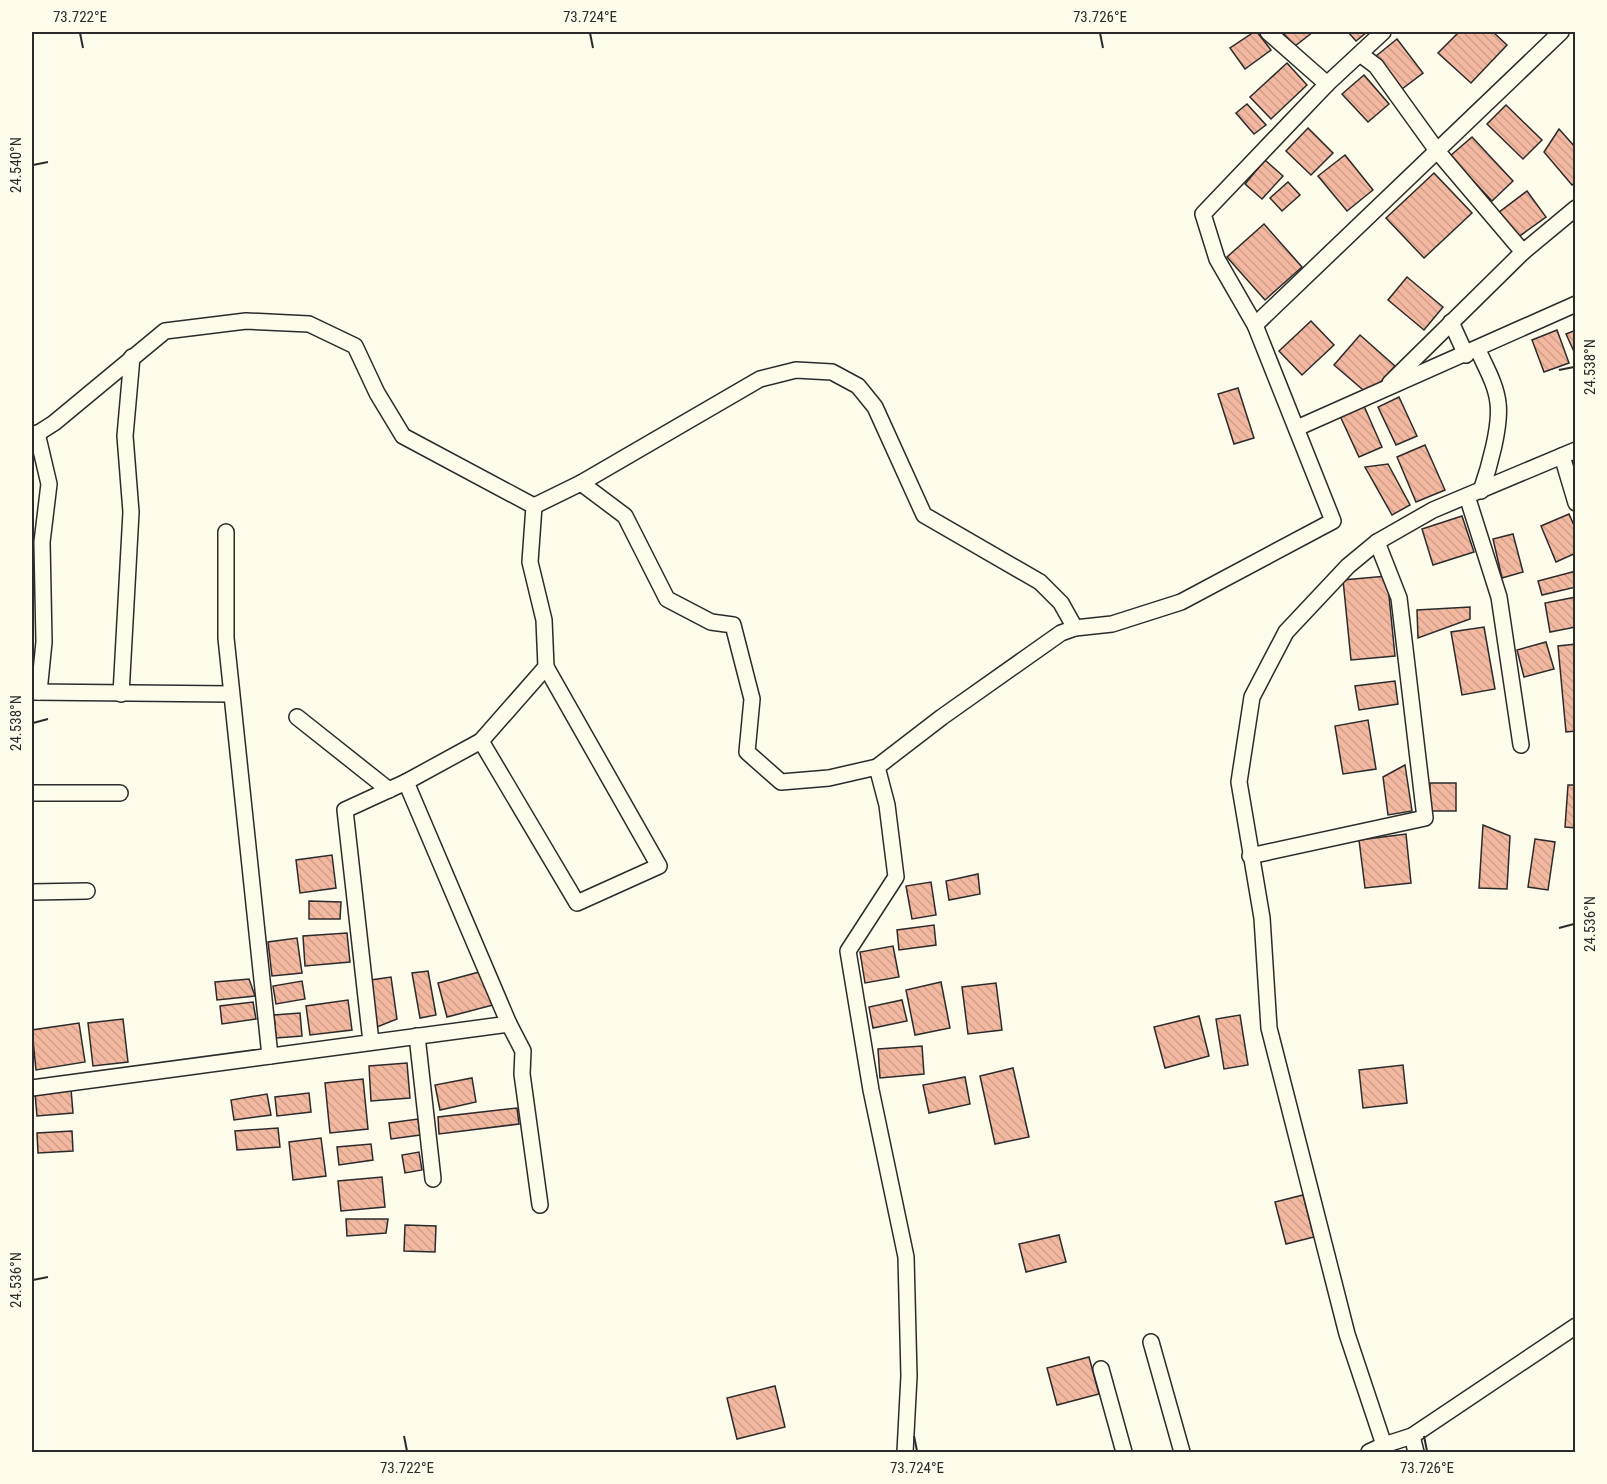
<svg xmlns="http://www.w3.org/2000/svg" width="1607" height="1484" viewBox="0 0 1607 1484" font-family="'Roboto Condensed',sans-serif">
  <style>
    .building { fill: url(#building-back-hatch); stroke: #2b2b2b; stroke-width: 1.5 }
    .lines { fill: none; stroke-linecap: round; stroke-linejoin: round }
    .street-casing { stroke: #2b2b2b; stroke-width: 18 }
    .street { stroke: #fdfbea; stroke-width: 15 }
    .ticks { fill: none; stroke: #2b2b2b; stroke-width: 2 }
    .neatline { fill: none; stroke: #2b2b2b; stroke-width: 2 }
    .ticks-label { font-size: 15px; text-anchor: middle; fill: #2b2b2b }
  </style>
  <defs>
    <pattern id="building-back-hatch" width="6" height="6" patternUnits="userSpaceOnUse" patternTransform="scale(1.5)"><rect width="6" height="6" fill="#f2b8a0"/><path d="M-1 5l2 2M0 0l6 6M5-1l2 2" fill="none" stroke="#d09e8a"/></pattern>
  </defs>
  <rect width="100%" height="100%" fill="#fdfbea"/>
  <g class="building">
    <polygon points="1254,32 1257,32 1271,50 1245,69 1230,48"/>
    <polygon points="1282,32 1313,32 1295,46"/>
    <polygon points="1348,32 1367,32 1356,41"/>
    <polygon points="1459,32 1493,32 1507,45 1471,83 1438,53"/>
    <polygon points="1397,39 1423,73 1402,89 1376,56"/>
    <polygon points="1287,63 1307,85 1271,119 1250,97"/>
    <polygon points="1364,75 1389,104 1368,122 1342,94"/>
    <polygon points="1247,104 1266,125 1254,134 1236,113"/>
    <polygon points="1506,105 1542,140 1523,159 1487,124"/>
    <polygon points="1308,128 1333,153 1311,175 1286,151"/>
    <polygon points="1559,129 1576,148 1576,182 1572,185 1544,152"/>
    <polygon points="1472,137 1513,181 1492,201 1450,156"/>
    <polygon points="1345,155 1373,190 1347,211 1318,176"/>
    <polygon points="1265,160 1283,176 1262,199 1245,184"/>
    <polygon points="1434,173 1472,213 1424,258 1386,218"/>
    <polygon points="1288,182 1300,195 1282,211 1270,198"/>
    <polygon points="1527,191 1546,217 1517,238 1498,213"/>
    <polygon points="1264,224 1302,267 1265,300 1227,257"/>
    <polygon points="1407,277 1443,307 1424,330 1388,300"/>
    <polygon points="1311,321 1334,345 1302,375 1279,351"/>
    <polygon points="1557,330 1569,363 1544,372 1532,340"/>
    <polygon points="1576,330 1576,356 1566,334"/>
    <polygon points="1360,335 1395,366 1369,395 1334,365"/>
    <polygon points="1238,388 1254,438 1234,444 1218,394"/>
    <polygon points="1399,397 1417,436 1396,445 1378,407"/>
    <polygon points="1364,406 1382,447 1359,457 1340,416"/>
    <polygon points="1425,445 1445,490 1416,502 1397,457"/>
    <polygon points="1388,464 1410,505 1392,515 1365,467"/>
    <polygon points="1569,514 1576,530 1576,553 1556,562 1541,526"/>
    <polygon points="1462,516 1474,552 1433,565 1422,529"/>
    <polygon points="1513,534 1523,572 1502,578 1493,539"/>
    <polygon points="1576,571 1576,587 1542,595 1538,581"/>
    <polygon points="1387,576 1395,656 1351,660 1343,580"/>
    <polygon points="1576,597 1576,627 1550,632 1545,603"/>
    <polygon points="1470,607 1470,619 1418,638 1417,610"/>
    <polygon points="1484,627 1495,689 1462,695 1451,632"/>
    <polygon points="1546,642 1554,669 1524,677 1517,650"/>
    <polygon points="1576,644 1576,731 1566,732 1558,646"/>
    <polygon points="1395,681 1398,704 1359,710 1355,686"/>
    <polygon points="1368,720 1376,769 1343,774 1335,726"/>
    <polygon points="1405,765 1412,811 1388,815 1383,777"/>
    <rect x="1430" y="783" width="26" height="28"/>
    <polygon points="1568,785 1576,785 1576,828 1565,827"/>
    <polygon points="1483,825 1510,836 1507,889 1479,888"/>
    <polygon points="1406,834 1411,883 1365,888 1359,840"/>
    <polygon points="1535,839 1555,842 1548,890 1528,887"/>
    <polygon points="332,855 336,888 300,893 296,860"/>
    <polygon points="978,874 980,894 949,900 946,881"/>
    <polygon points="931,882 936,915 912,919 906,886"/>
    <polygon points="309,901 341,902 340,919 309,919"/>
    <polygon points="934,925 936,945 899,950 897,930"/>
    <polygon points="347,933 350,962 305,966 303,936"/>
    <polygon points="297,938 302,973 272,976 268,942"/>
    <polygon points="893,946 899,977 865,983 860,952"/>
    <polygon points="428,971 436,1015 420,1018 412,973"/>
    <polygon points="483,971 493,1005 447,1017 438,983"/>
    <polygon points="391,977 397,1019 377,1027 371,980"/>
    <polygon points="249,979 255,996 217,1000 215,982"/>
    <polygon points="302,981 305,999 276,1004 273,986"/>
    <polygon points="941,982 950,1028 915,1035 906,990"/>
    <polygon points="996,983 1002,1030 968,1034 962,987"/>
    <polygon points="348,1000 352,1030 310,1035 306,1006"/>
    <polygon points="902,1000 907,1021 873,1028 869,1007"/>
    <polygon points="253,1002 256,1019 222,1024 220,1006"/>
    <polygon points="300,1013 302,1036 276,1038 274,1015"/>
    <polygon points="1240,1015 1248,1065 1224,1069 1216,1019"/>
    <polygon points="1199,1016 1209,1056 1165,1068 1154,1027"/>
    <polygon points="123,1019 128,1062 93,1066 88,1023"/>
    <polygon points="79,1023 85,1062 36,1070 32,1030"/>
    <polygon points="922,1046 924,1074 880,1078 878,1049"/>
    <polygon points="407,1063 410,1098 371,1101 369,1066"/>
    <polygon points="1403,1065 1407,1103 1363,1108 1359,1070"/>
    <polygon points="1013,1068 1029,1137 995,1144 980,1076"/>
    <polygon points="965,1077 970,1104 929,1113 923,1085"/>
    <polygon points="472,1078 476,1102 440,1110 435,1085"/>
    <polygon points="363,1079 368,1129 330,1133 325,1083"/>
    <polygon points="71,1089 73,1113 37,1116 35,1093"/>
    <polygon points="309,1093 311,1112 277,1116 275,1097"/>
    <polygon points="267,1094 271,1115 234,1120 231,1100"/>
    <polygon points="517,1108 519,1124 439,1134 438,1117"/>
    <polygon points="418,1119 420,1135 391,1139 389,1123"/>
    <polygon points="278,1128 280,1147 237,1150 235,1131"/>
    <polygon points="72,1131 73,1151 38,1153 37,1133"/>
    <polygon points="321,1138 326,1176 293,1180 289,1142"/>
    <polygon points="371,1144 373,1160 339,1165 337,1147"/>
    <polygon points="419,1152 422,1170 405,1173 402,1155"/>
    <polygon points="382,1177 385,1207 341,1211 338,1181"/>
    <polygon points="1303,1195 1314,1237 1286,1244 1275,1202"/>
    <polygon points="346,1219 388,1219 386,1233 347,1236"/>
    <polygon points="405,1225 436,1226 435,1252 404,1251"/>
    <polygon points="1059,1235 1066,1262 1026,1272 1019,1244"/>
    <polygon points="1089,1357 1099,1394 1057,1405 1047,1368"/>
    <polygon points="775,1386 785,1427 737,1439 727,1398"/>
  </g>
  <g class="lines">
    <defs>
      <g id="street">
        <polyline points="1268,32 1327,84"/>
        <polyline points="1360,54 1376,66 1438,152 1523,252"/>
        <polyline points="1451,322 1466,355"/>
        <polyline points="1255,325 1561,32"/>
        <path d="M1478 350C1485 366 1496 384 1498 403 1501 426 1489 468 1481 491"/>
        <polyline points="1390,383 1523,252 1576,208"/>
        <polyline points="1297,428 1576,304"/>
        <polyline points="37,433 49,484 42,542 44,642 39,692"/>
        <polyline points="32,437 54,423 165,331 246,321 309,324 355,346 377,393 403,436 534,506 530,562 544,620 546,667 659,866 577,903 481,741 406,782"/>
        <polyline points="1562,456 1576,503"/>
        <polyline points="581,483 760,379 796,370 832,372 858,386 875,407 924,515 1040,582 1061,603 1075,628"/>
        <polyline points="1467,496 1499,597 1521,745"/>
        <polyline points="534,506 581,483 625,516 667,599 711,622 733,625 752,699 747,752 781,782 829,778 877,767 887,805 896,877 848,951 871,1090 906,1257 909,1376 905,1452"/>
        <polyline points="226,532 226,638 270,1056"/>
        <polyline points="32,692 231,694"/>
        <polyline points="121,694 131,512 125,436 132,357"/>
        <polyline points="297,717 389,790"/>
        <polyline points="481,741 546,667"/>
        <polyline points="877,767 942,717 1061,633 1075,628 1112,624 1181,602 1333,521 1255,325 1217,259 1203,214 1327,84 1383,32"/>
        <polyline points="32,793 120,793"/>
        <polyline points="1250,856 1425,818 1399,598 1377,542"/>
        <polyline points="32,892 87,891"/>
        <polyline points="509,1024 523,1051 522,1074 540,1205"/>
        <polyline points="417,1036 433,1179"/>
        <polyline points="32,1088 509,1024 406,782 345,810 371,1042"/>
        <polyline points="1151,1342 1182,1452"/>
        <polyline points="1101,1369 1124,1452"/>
        <polyline points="1412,1436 1416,1452"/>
        <polyline points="1384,1445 1412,1436 1576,1326"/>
        <polyline points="1369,1452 1384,1445 1347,1334 1269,1028 1262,918 1239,782 1252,697 1286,632 1348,566 1377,542 1433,510 1576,450"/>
      </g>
    </defs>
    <use href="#street" class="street-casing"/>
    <use href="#street" class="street"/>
  </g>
  <path class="ticks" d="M80 33 83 48M590 33 593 48M1100 33 1103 48M33 165 48 162M1559 370 1574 367M33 723 48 719M1559 928 1574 924M33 1280 48 1277M404 1436 407 1451M914 1436 917 1451M1424 1436 1427 1451"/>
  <rect width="1607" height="1484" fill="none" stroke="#fdfbea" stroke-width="66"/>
  <rect x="33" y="33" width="1541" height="1418" class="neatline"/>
  <g class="ticks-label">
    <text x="80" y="22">73.722°E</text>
    <text x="590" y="22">73.724°E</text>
    <text x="1100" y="22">73.726°E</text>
    <text transform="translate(16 165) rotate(-90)" y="5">24.540°N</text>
    <text transform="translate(1590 367) rotate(-90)" y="5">24.538°N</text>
    <text transform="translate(16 723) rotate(-90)" y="5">24.538°N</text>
    <text transform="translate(1590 924) rotate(-90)" y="5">24.536°N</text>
    <text transform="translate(16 1280) rotate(-90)" y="5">24.536°N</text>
    <text x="407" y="1473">73.722°E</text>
    <text x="917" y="1473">73.724°E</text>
    <text x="1427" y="1473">73.726°E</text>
  </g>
</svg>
